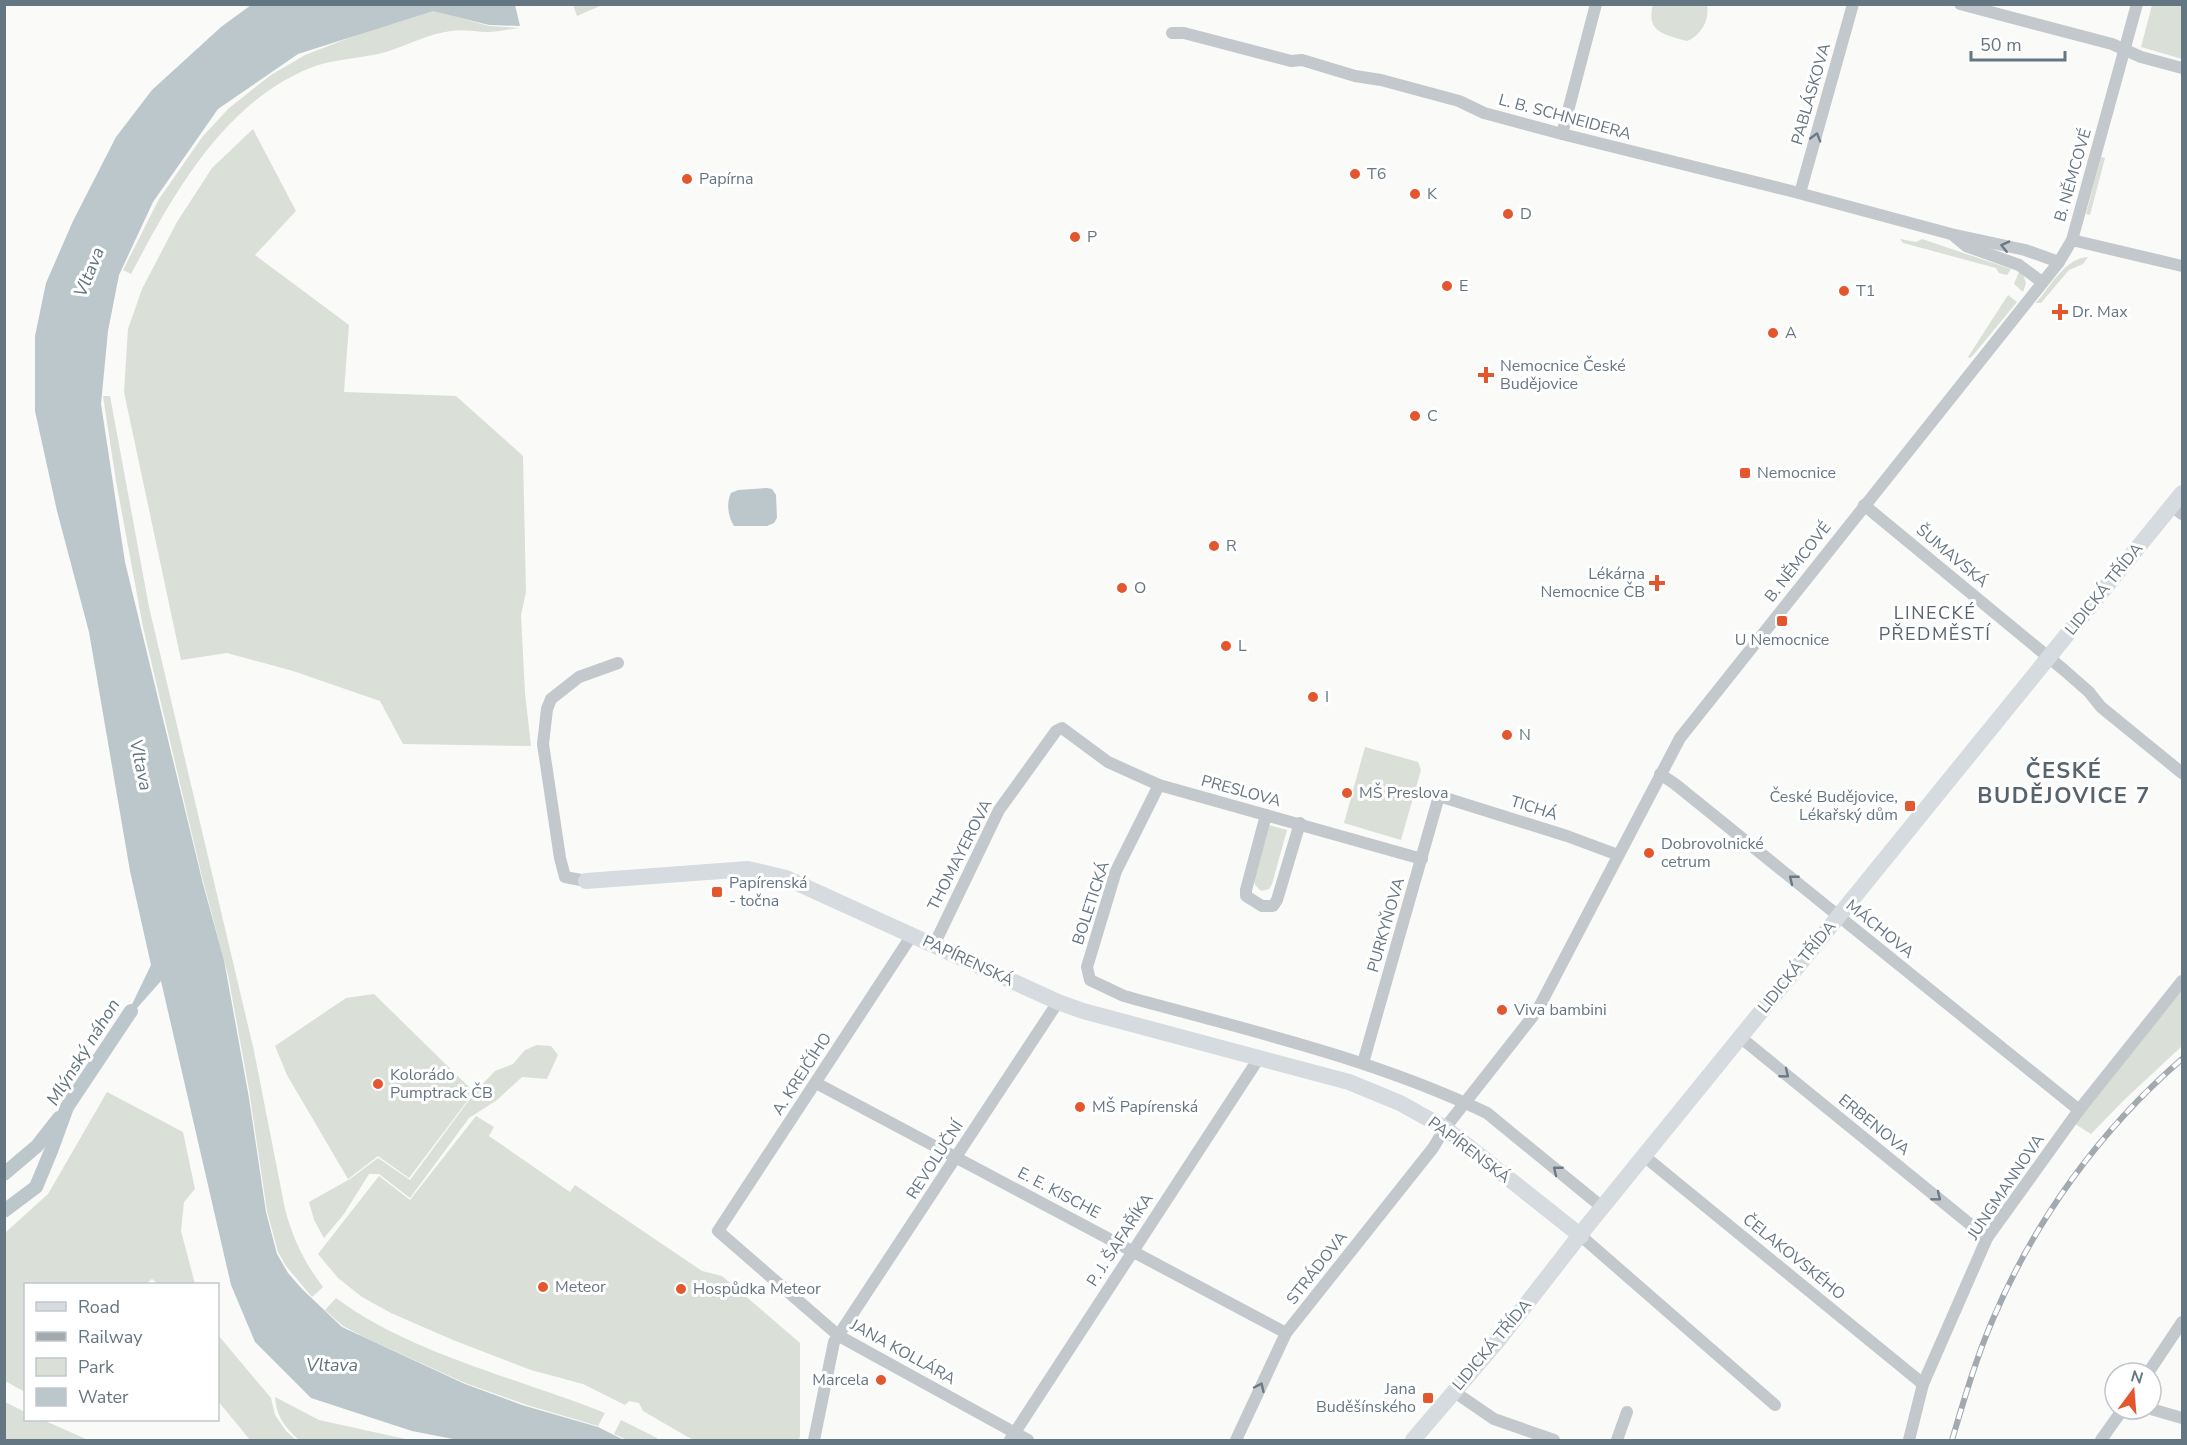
<svg xmlns="http://www.w3.org/2000/svg" width="2187" height="1445" viewBox="0 0 2187 1445" font-family="'Nunito Sans',sans-serif">
  <style>
    .green { fill: #dadfd7 }
    .water { fill: #bbc7cb }
    .lines { fill: none; stroke-linecap: round; stroke-linejoin: round }
    .canal { stroke: #bbc7cb; stroke-width: 14 }
    .street { stroke: #c3c8cc; stroke-width: 12 }
    .secondary { stroke: #d6dbdf; stroke-width: 16 }
    .rail-casing { stroke: #a2aab0; stroke-width: 6 }
    .rail { stroke: #fff; stroke-width: 4; stroke-dasharray: 11; stroke-linecap: butt }
    .oneway { stroke: #6a7a87 }
    .poi-dot { fill: #e4572e; stroke: #fff; stroke-width: 2 }
    .labels { text-anchor: middle; dominant-baseline: central; stroke-width: 6; stroke-linejoin: round; paint-order: stroke }
    .street-label { font-size: 16px; fill: #657683; stroke: #fff }
    .poi-label { font-size: 16px; fill: #657683; stroke: #fff; text-anchor: start }
    .water-label { font-size: 18px; font-style: italic; fill: #60757c; stroke: #fff }
    .neighbourhood-label { font-size: 18px; letter-spacing: 1.5px; fill: #57646e; stroke: #fff }
    .district-label { font-size: 22px; font-weight: bold; letter-spacing: 1.5px; fill: #57646e; stroke: #fff }
  </style>
  <rect width="100%" height="100%" fill="#fafaf8"/>
  <g class="green">
    <path d="M1653 4 1707 5C1710 19 1701 36 1687 41 1666 35 1645 33 1653 4Z"/>
    <polygon points="573,5 573,4 602,5 577,16"/>
    <polygon points="2152,5 2182,5 2182,59 2141,47"/>
    <path d="M432 10 489 26 520 28C509 29 498 32 488 32 475 32 464 29 451 31 428 34 408 45 386 52 362 59 334 58 310 68 222 104 173 195 131 274L123 270 159 199 203 136 229 108 271 75 305 55 390 22Z"/>
    <polygon points="253,129 296,211 255,255 349,325 344,392 456,396 523,456 526,592 521,615 525,693 531,746 403,744 380,701 293,671 227,653 181,660 124,392 128,329 142,289 177,222 212,168"/>
    <polygon points="2101,157 2105,158 2090,215 2086,214"/>
    <polygon points="1900,239 1916,242 1922,239 2011,269 2007,275 1999,273 1996,268 1903,243"/>
    <path d="M2088 257 2083 264 2069 270 2041 303H2036C2050 287 2065 258 2088 257Z"/>
    <polygon points="2019,272 2023,274 2026,283 2023,292 2014,284"/>
    <polygon points="2008,295 2017,302 1975,353 1970,358 1968,357"/>
    <path d="M103 396H110L149 607 254 1051 285 1209C293 1239 304 1262 323 1287L312 1297 286 1266 278 1252 267 1211 249 1090 228 975 202 877 143 627 116 481Z"/>
    <polygon points="1365,747 1418,762 1421,770 1401,840 1344,823"/>
    <polygon points="1269,825 1287,830 1272,884 1269,889 1261,891 1255,885 1254,880"/>
    <polygon points="2182,991 2182,1046 2124,1100 2091,1134 2072,1122"/>
    <polygon points="374,994 474,1092 409,1178 378,1156 348,1179 287,1075 275,1046 346,998"/>
    <polygon points="537,1045 551,1046 558,1055 547,1079 522,1077 497,1100 469,1118 410,1198 379,1174 369,1174 344,1214 324,1238 314,1220 309,1202 350,1179 378,1158 410,1180 475,1092 495,1071 513,1064 525,1050"/>
    <polygon points="107,1092 183,1132 195,1189 184,1202 181,1231 195,1284 159,1284 152,1279 145,1284 26,1284 25,1392 5,1381 5,1233 48,1194"/>
    <polygon points="476,1116 494,1127 489,1136 570,1192 575,1185 702,1271 722,1276 800,1343 800,1437 798,1440 693,1440 643,1411 639,1403 629,1401 625,1405 583,1384 531,1370 453,1340 391,1313 362,1297 338,1278 318,1254 379,1176 410,1200"/>
    <path d="M336 1298C409 1353 520 1379 605 1413L598 1426 527 1405 465 1383 366 1338 343 1326 325 1310Z"/>
    <polygon points="218,1335 271,1398 275,1415 286,1431 296,1440 250,1440 218,1401"/>
    <path d="M275 1397 319 1420 410 1440H299C284 1426 277 1417 275 1397Z"/>
    <polygon points="5,1402 25,1412 26,1420 43,1420 88,1440 5,1440"/>
    <polygon points="621,1420 657,1438 657,1440 627,1440 614,1434"/>
  </g>
  <g class="water">
    <polygon points="251,5 515,5 520,26 489,25 433,11 298,54 218,109 153,202 119,275 108,331 101,404 125,562 203,884 224,960 249,1098 266,1212 277,1254 288,1273 302,1289 342,1327 465,1384 522,1405 598,1427 624,1440 458,1440 412,1431 311,1398 255,1342 231,1285 161,981 122,1025 151,965 130,871 89,632 57,511 35,411 35,336 46,283 73,221 116,137 152,90 221,27"/>
    <path d="M767 488 772 489 776 495 777 518 774 523 767 526H734C728 517 726 503 731 493L738 490Z"/>
  </g>
  <g class="lines">
    <g class="canal">
      <polyline points="4,1174 37,1146 59,1118"/>
      <polyline points="4,1211 36,1187 51,1151 67,1107 131,1011"/>
    </g>
    <g class="street">
      <polyline points="1960,4 2112,44 2141,57 2182,68"/>
      <polyline points="1172,33 1184,33 1291,61 1302,60 1355,76 1381,80 1459,101 1484,113 1562,134 1791,191 1951,234 2025,250 2059,262"/>
      <polyline points="1562,134 1596,4"/>
      <polyline points="1800,193 1853,4"/>
      <polyline points="1954,236 1966,246 2019,265 2042,282"/>
      <polyline points="2072,240 2182,266"/>
      <polyline points="1864,505 2064,670 2089,692 2101,707 2182,773"/>
      <polyline points="2172,506 2182,514"/>
      <polyline points="1660,774 1675,784 2079,1110"/>
      <path d="M1159 785 1116 871 1087 967 1090 980 1124 996C1247 1030 1372 1058 1487 1113L1602 1207"/>
      <polyline points="1266,815 1246,890 1246,896 1262,906 1273,906 1277,900 1300,823"/>
      <polyline points="586,881 565,877 560,858 543,744 547,709 551,699 579,677 618,663"/>
      <polyline points="912,935 718,1231 839,1336 1028,1440"/>
      <polyline points="934,945 999,810 1056,731 1062,728 1108,762 1159,785 1422,859"/>
      <polyline points="1740,1037 1987,1238"/>
      <polyline points="1363,1063 1439,796 1567,836 1618,855"/>
      <polyline points="816,1083 1286,1333"/>
      <polyline points="1644,1156 1923,1384"/>
      <polyline points="1581,1236 1775,1405"/>
      <polyline points="2148,1373 2182,1322"/>
      <polyline points="1453,1391 1494,1419 1554,1440"/>
      <polyline points="2151,1409 2182,1418"/>
      <polyline points="814,1440 834,1342 1058,1002"/>
      <polyline points="1010,1440 1259,1058"/>
      <polyline points="1236,1440 1286,1333 1433,1148 1445,1128 1537,1011 1680,738 2059,262 2072,240 2137,4"/>
      <polyline points="1617,1440 1627,1412"/>
      <polyline points="1909,1440 1923,1384 1987,1238 2079,1110 2182,981"/>
      <polyline points="2101,1440 2123,1409"/>
    </g>
    <g class="secondary">
      <polyline points="586,881 748,869 786,878 1058,1002 1083,1011 1349,1082 1400,1103 1445,1128 1581,1236"/>
      <polyline points="1413,1440 1500,1338 1587,1226 2182,493"/>
    </g>
    <defs>
      <path id="rail" d="M1952 1440C1964 1400 1976 1358 1993 1319 2035 1220 2100 1130 2182 1059"/>
    </defs>
    <use href="#rail" class="rail-casing"/>
    <use href="#rail" class="rail"/>
  </g>
  <defs><path id="oneway-chevron" d="M-2-3.5L2.5 0L-2 3.5" fill="none" stroke-width="1.6" stroke-linecap="round" stroke-linejoin="round" transform="scale(1.5)"/></defs>
  <g class="oneway">
    <use href="#oneway-chevron" transform="translate(1816 137) rotate(-74)"/>
    <use href="#oneway-chevron" transform="translate(2005 246) rotate(-167)"/>
    <use href="#oneway-chevron" transform="translate(1793 879) rotate(-141)"/>
    <use href="#oneway-chevron" transform="translate(1785 1074) rotate(39)"/>
    <use href="#oneway-chevron" transform="translate(1557 1170) rotate(-141)"/>
    <use href="#oneway-chevron" transform="translate(1937 1197) rotate(39)"/>
    <use href="#oneway-chevron" transform="translate(1260 1387) rotate(-65)"/>
  </g>
  <g class="poi-dot">
    <circle cx="1355" cy="174" r="6"/>
    <circle cx="687" cy="179" r="6"/>
    <circle cx="1415" cy="194" r="6"/>
    <circle cx="1508" cy="214" r="6"/>
    <circle cx="1075" cy="237" r="6"/>
    <circle cx="1447" cy="286" r="6"/>
    <circle cx="1844" cy="291" r="6"/>
    <path d="M2057 303h6v6h6v6h-6v6h-6v-6h-6v-6h6z"/>
    <circle cx="1773" cy="333" r="6"/>
    <path d="M1483 366h6v6h6v6h-6v6h-6v-6h-6v-6h6z"/>
    <circle cx="1415" cy="416" r="6"/>
    <rect x="1739" y="467" width="12" height="12" rx="3"/>
    <circle cx="1214" cy="546" r="6"/>
    <path d="M1654 574h6v6h6v6h-6v6h-6v-6h-6v-6h6z"/>
    <circle cx="1122" cy="588" r="6"/>
    <rect x="1776" y="615" width="12" height="12" rx="3"/>
    <circle cx="1226" cy="646" r="6"/>
    <circle cx="1313" cy="697" r="6"/>
    <circle cx="1507" cy="735" r="6"/>
    <circle cx="1347" cy="793" r="6"/>
    <rect x="1904" y="800" width="12" height="12" rx="3"/>
    <circle cx="1649" cy="853" r="6"/>
    <rect x="711" y="886" width="12" height="12" rx="3"/>
    <circle cx="1502" cy="1010" r="6"/>
    <circle cx="378" cy="1084" r="6"/>
    <circle cx="1080" cy="1107" r="6"/>
    <circle cx="543" cy="1287" r="6"/>
    <circle cx="681" cy="1289" r="6"/>
    <circle cx="881" cy="1380" r="6"/>
    <rect x="1422" y="1392" width="12" height="12" rx="3"/>
  </g>
  <g class="labels">
    <g class="street-label">
      <text transform="translate(1811 94) rotate(-74)">PABLÁSKOVA</text>
      <text transform="translate(1565 117) rotate(15)">L. B. SCHNEIDERA</text>
      <text transform="translate(2073 175) rotate(-74)">B. NĚMCOVÉ</text>
      <text transform="translate(1952 556) rotate(40)">ŠUMAVSKÁ</text>
      <text transform="translate(1798 562) rotate(-52)">B. NĚMCOVÉ</text>
      <text transform="translate(2104 589) rotate(-51)">LIDICKÁ TŘÍDA</text>
      <text transform="translate(1241 791) rotate(15)">PRESLOVA</text>
      <text transform="translate(1534 808) rotate(17)">TICHÁ</text>
      <text transform="translate(960 855) rotate(-63)">THOMAYEROVA</text>
      <text transform="translate(1091 903) rotate(-72)">BOLETICKÁ</text>
      <text transform="translate(1386 925) rotate(-74)">PURKYŇOVA</text>
      <text transform="translate(1880 929) rotate(39)">MÁCHOVA</text>
      <text transform="translate(968 961) rotate(25)">PAPÍRENSKÁ</text>
      <text transform="translate(1797 967) rotate(-51)">LIDICKÁ TŘÍDA</text>
      <text transform="translate(802 1074) rotate(-57)">A. KREJČÍHO</text>
      <text transform="translate(1874 1125) rotate(39)">ERBENOVA</text>
      <text transform="translate(1469 1150) rotate(37)">PAPÍRENSKÁ</text>
      <text transform="translate(935 1160) rotate(-57)">REVOLUČNÍ</text>
      <text transform="translate(2006 1187) rotate(-56)">JUNGMANNOVA</text>
      <text transform="translate(1059 1193) rotate(28)">E. E. KISCHE</text>
      <text transform="translate(1120 1240) rotate(-57)">P. J. ŠAFAŘÍKA</text>
      <text transform="translate(1794 1257) rotate(39)">ČELAKOVSKÉHO</text>
      <text transform="translate(1317 1268) rotate(-52)">STRÁDOVA</text>
      <text transform="translate(1492 1345) rotate(-50)">LIDICKÁ TŘÍDA</text>
      <text transform="translate(903 1352) rotate(29)">JANA KOLLÁRA</text>
    </g>
    <g class="poi-label">
      <text x="1367" y="174">T6</text>
      <text x="699" y="179">Papírna</text>
      <text x="1427" y="194">K</text>
      <text x="1520" y="214">D</text>
      <text x="1087" y="237">P</text>
      <text x="1459" y="286">E</text>
      <text x="1856" y="291">T1</text>
      <text x="2072" y="312">Dr. Max</text>
      <text x="1785" y="333">A</text>
      <text x="1500" y="366">Nemocnice České<tspan x="1500" dy="18">Budějovice</tspan></text>
      <text x="1427" y="416">C</text>
      <text x="1757" y="473">Nemocnice</text>
      <text x="1226" y="546">R</text>
      <text x="1645" y="574" text-anchor="end">Lékárna<tspan x="1645" dy="18">Nemocnice ČB</tspan></text>
      <text x="1134" y="588">O</text>
      <text x="1782" y="640" text-anchor="middle">U Nemocnice</text>
      <text x="1238" y="646">L</text>
      <text x="1325" y="697">I</text>
      <text x="1519" y="735">N</text>
      <text x="1359" y="793">MŠ Preslova</text>
      <text x="1898" y="797" text-anchor="end">České Budějovice,<tspan x="1898" dy="18">Lékařský dům</tspan></text>
      <text x="1661" y="844">Dobrovolnické<tspan x="1661" dy="18">cetrum</tspan></text>
      <text x="729" y="883">Papírenská<tspan x="729" dy="18">- točna</tspan></text>
      <text x="1514" y="1010">Viva bambini</text>
      <text x="390" y="1075">Kolorádo<tspan x="390" dy="18">Pumptrack ČB</tspan></text>
      <text x="1092" y="1107">MŠ Papírenská</text>
      <text x="555" y="1287">Meteor</text>
      <text x="693" y="1289">Hospůdka Meteor</text>
      <text x="869" y="1380" text-anchor="end">Marcela</text>
      <text x="1416" y="1389" text-anchor="end">Jana<tspan x="1416" dy="18">Buděšínského</tspan></text>
    </g>
    <g class="water-label">
      <text transform="translate(89 272) rotate(-68)">Vltava</text>
      <text transform="translate(141 765) rotate(78)">Vltava</text>
      <text transform="translate(83 1052) rotate(-58)">Mlýnský náhon</text>
      <text x="332" y="1365">Vltava</text>
    </g>
    <g class="neighbourhood-label">
      <text x="1935" y="613">LINECKÉ<tspan x="1935" dy="21">PŘEDMĚSTÍ</tspan></text>
    </g>
    <g class="district-label">
      <text x="2064" y="771">ČESKÉ<tspan x="2064" dy="25">BUDĚJOVICE 7</tspan></text>
    </g>
  </g>
  <rect width="2187" height="1445" fill="none" stroke="#657683" stroke-width="12"/>
  <rect x="24" y="1283" width="195" height="138" fill="#ffffff" stroke="#c1c8cd" stroke-width="1.5"/>
  <rect x="36" y="1302" width="30" height="9" fill="#d6dbdf" stroke="#c1c8cd" stroke-width="1.5"/>
  <text x="78" y="1313" font-size="18" fill="#657683">Road</text>
  <rect x="36" y="1332" width="30" height="9" fill="#a2aab0" stroke="#c1c8cd" stroke-width="1.5"/>
  <text x="78" y="1343" font-size="18" fill="#657683">Railway</text>
  <rect x="36" y="1358" width="30" height="18" fill="#dadfd7" stroke="#c1c8cd" stroke-width="1.5"/>
  <text x="78" y="1373" font-size="18" fill="#657683">Park</text>
  <rect x="36" y="1388" width="30" height="18" fill="#bbc7cb" stroke="#c1c8cd" stroke-width="1.5"/>
  <text x="78" y="1403" font-size="18" fill="#657683">Water</text>
  <g transform="translate(2133 1391) rotate(16)"><circle r="28" fill="#ffffff" stroke="#c1c8cd" stroke-width="1.5"/>
  <path d="M0-4.5L10 22L0 15L-10 22Z" fill="#e4572e"/>
  <text y="-9" font-size="16" font-weight="bold" text-anchor="middle" fill="#657683">N</text>
  </g>
  <path d="M1971 51v9h94v-9" fill="none" stroke="#657683" stroke-width="3"/>
  <text x="1980" y="51" font-size="18" fill="#657683" stroke="#ffffff" stroke-width="4.5" paint-order="stroke">50 m</text>
</svg>
